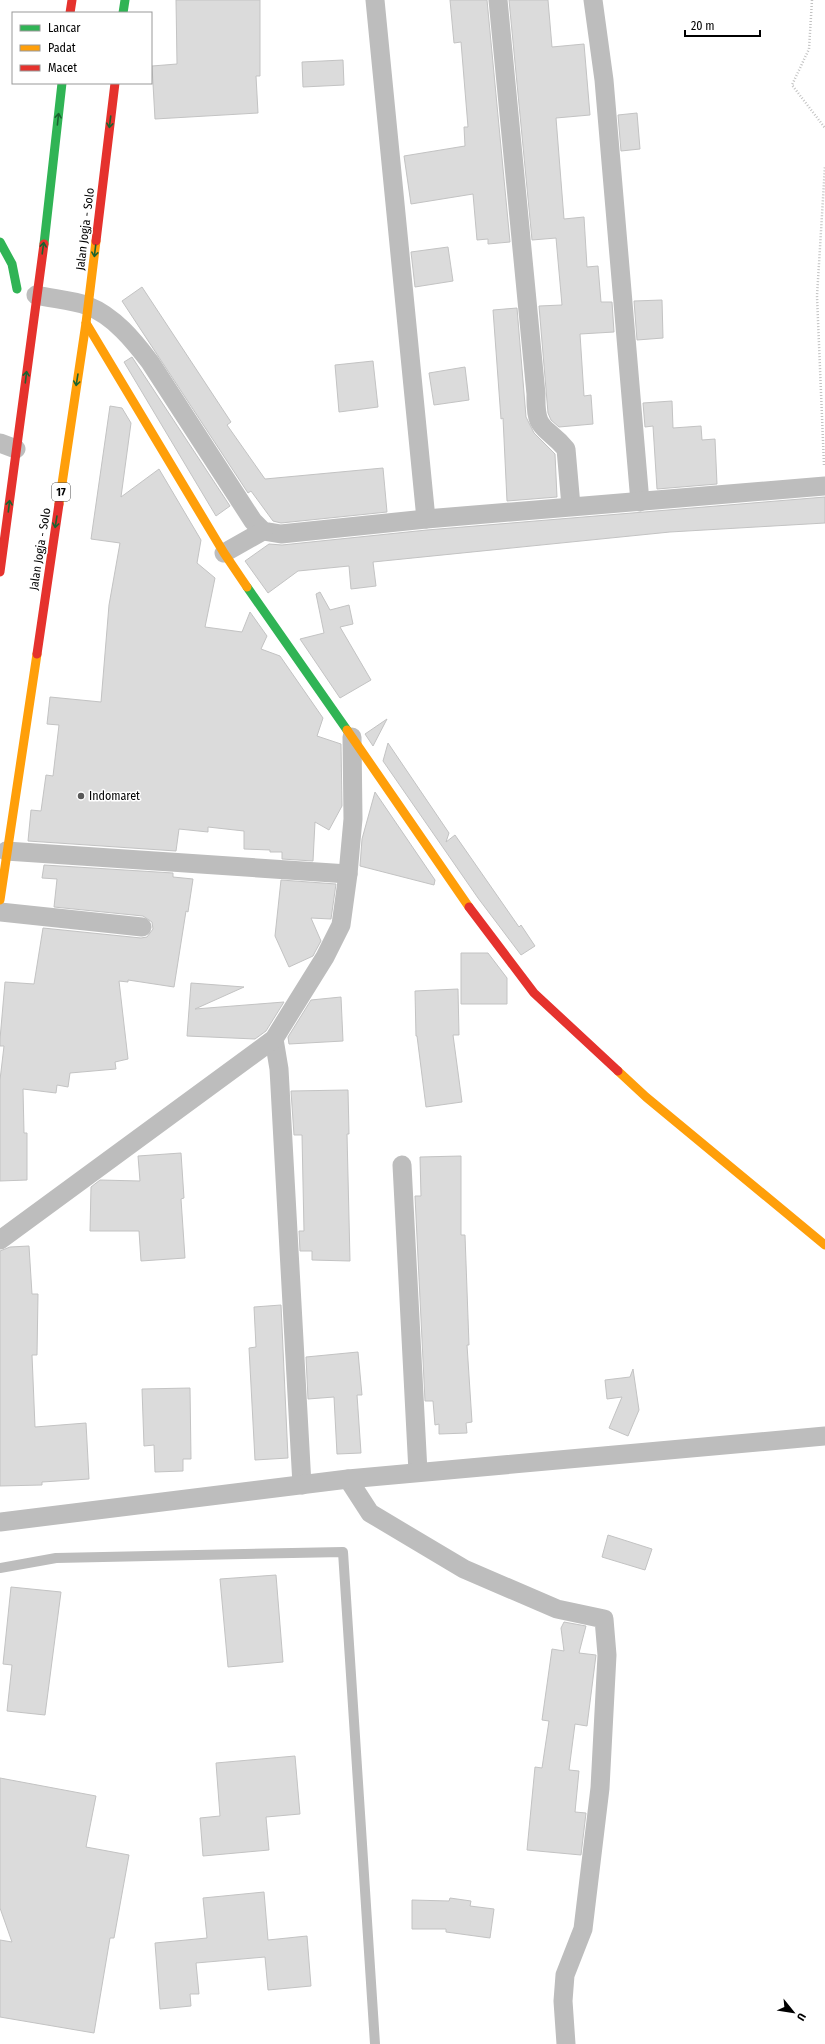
<svg xmlns="http://www.w3.org/2000/svg" width="825" height="2044" viewBox="0 0 825 2044" font-family="'Fira Sans Condensed',sans-serif">
  <style>
    .building { fill: #dbdbdb; stroke: #c3c3c3 }
    .lines { fill: none; stroke-linecap: round; stroke-linejoin: round }
    .path { stroke: #c2c2c2; stroke-width: 2.5; stroke-dasharray: 1 2; stroke-linecap: butt }
    .lane { stroke: #bdbdbd; stroke-width: 10 }
    .street { stroke: #bdbdbd; stroke-width: 19 }
    .fast { stroke: #30b455; stroke-width: 9 }
    .slow { stroke: #ff9f0a; stroke-width: 9 }
    .jam { stroke: #e5322d; stroke-width: 9 }
    .oneway { stroke: #1a632f }
    .poi-dot { fill: #595959; stroke: #fff; stroke-width: 1.5 }
    .labels { text-anchor: middle; dominant-baseline: central; stroke-width: 3; stroke-linejoin: round; paint-order: stroke }
    .shield { fill: #fff; stroke: #4c4c4c; stroke-width: 1 }
    .shield-label { font-size: 11px; font-weight: bold; fill: #000 }
    .street-label { font-size: 12px; fill: #000; stroke: #fff }
    .poi-label { font-size: 12px; fill: #000; stroke: #fff; text-anchor: start }
  </style>
  <rect width="100%" height="100%" fill="#fff"/>
  <g class="building">
    <polygon points="176,0 260,0 260,76 256,76 258,113 155,119 152,66 177,64"/>
    <polygon points="450,0 487,0 510,242 488,244 488,239 477,240 473,194 411,204 404,156 465,146 464,127 468,127 461,42 454,43"/>
    <polygon points="509,0 548,0 552,47 584,44 590,115 556,118 564,219 584,217 587,267 598,266 601,302 612,302 614,332 580,334 584,396 591,395 593,424 559,427 551,420 548,413 539,306 562,305 556,238 532,240"/>
    <polygon points="343,60 344,85 303,87 302,62"/>
    <polygon points="637,113 640,149 621,151 618,115"/>
    <polygon points="448,247 453,281 415,287 411,252"/>
    <polygon points="142,287 231,422 227,425 265,479 383,468 387,512 281,523 273,521 251,491 248,493 122,301"/>
    <polygon points="662,300 663,338 637,340 634,301"/>
    <polygon points="517,308 526,417 534,433 555,454 557,497 507,501 503,418 501,419 493,310"/>
    <polygon points="132,357 230,506 216,516 124,362"/>
    <polygon points="373,361 378,407 339,412 335,365"/>
    <polygon points="465,367 469,400 434,405 429,373"/>
    <polygon points="672,401 673,428 701,426 702,440 715,439 717,484 657,489 653,426 645,427 643,403"/>
    <polygon points="110,406 122,408 131,423 121,497 159,469 201,540 197,563 215,578 205,627 242,632 250,612 267,636 261,649 280,656 323,718 317,736 341,744 342,806 329,830 315,822 313,861 282,859 282,852 270,852 270,850 244,849 244,831 208,827 208,832 179,829 176,851 28,841 31,810 41,811 46,775 53,776 59,725 47,724 50,697 101,702 109,605 120,543 91,539"/>
    <polygon points="825,497 825,523 670,532 373,562 376,586 351,589 349,566 298,571 268,593 245,561 269,544 282,545 427,530"/>
    <polygon points="320,592 330,610 349,605 353,624 340,627 371,680 340,698 300,639 324,633 316,594"/>
    <polygon points="387,719 373,746 365,734"/>
    <polygon points="388,743 449,833 446,842 455,835 519,927 521,925 535,946 521,955 478,898 383,761"/>
    <polygon points="375,792 435,880 434,885 360,866 362,839"/>
    <polygon points="44,865 173,873 173,877 193,879 188,912 186,911 174,987 128,980 128,982 119,981 128,1059 115,1062 116,1069 70,1073 68,1087 57,1085 56,1093 23,1089 24,1133 27,1133 27,1180 0,1181 0,1080 4,1046 0,1046 0,1039 5,982 34,984 43,928 141,938 147,937 153,929 152,922 143,916 54,907 57,879 42,878"/>
    <polygon points="281,880 336,884 331,919 311,918 321,941 315,952 313,956 289,967 275,936"/>
    <polygon points="461,953 488,953 507,978 507,1004 461,1004"/>
    <polygon points="191,983 244,987 195,1009 284,1002 266,1031 255,1039 187,1036"/>
    <polygon points="458,989 459,1035 453,1035 462,1102 426,1107 417,1036 416,1036 415,991"/>
    <polygon points="341,997 343,1041 289,1044 288,1037 311,1000"/>
    <polygon points="348,1090 349,1134 347,1134 350,1261 312,1260 312,1251 300,1251 299,1231 304,1231 302,1135 294,1135 291,1091"/>
    <polygon points="181,1153 184,1198 181,1199 185,1258 141,1261 139,1231 90,1231 91,1187 100,1180 140,1181 138,1156"/>
    <polygon points="461,1156 461,1235 465,1235 469,1345 467,1345 472,1422 466,1423 467,1433 439,1434 439,1424 435,1425 433,1401 425,1401 415,1196 421,1196 420,1157"/>
    <polygon points="29,1246 32,1294 38,1294 37,1355 32,1355 35,1427 86,1423 89,1479 42,1482 42,1485 0,1486 0,1251 10,1247"/>
    <polygon points="281,1305 288,1458 255,1460 249,1348 256,1347 254,1307"/>
    <polygon points="358,1352 362,1395 357,1395 361,1453 337,1454 334,1397 308,1399 306,1357"/>
    <polygon points="633,1369 639,1410 628,1436 609,1428 622,1397 607,1399 605,1380 630,1377"/>
    <polygon points="190,1388 191,1459 183,1459 183,1471 155,1472 154,1445 144,1446 142,1389"/>
    <polygon points="608,1535 652,1549 645,1570 602,1557"/>
    <polygon points="276,1575 283,1662 228,1667 220,1579"/>
    <polygon points="11,1587 61,1592 45,1715 7,1711 12,1665 3,1664"/>
    <polygon points="564,1622 586,1626 579,1653 596,1655 587,1726 575,1724 569,1770 579,1771 575,1812 586,1813 581,1855 527,1850 535,1767 542,1768 549,1721 542,1720 552,1649 564,1651 561,1628"/>
    <polygon points="295,1756 300,1814 266,1817 269,1850 203,1856 200,1818 220,1816 216,1763"/>
    <polygon points="0,1778 96,1796 86,1847 129,1855 114,1938 110,1938 94,2033 0,2017 0,1940 12,1942 0,1908"/>
    <polygon points="264,1892 268,1940 307,1936 311,1986 268,1990 265,1957 196,1963 199,1994 190,1994 191,2006 160,2009 155,1943 207,1938 203,1898"/>
    <polygon points="450,1898 471,1901 470,1906 494,1909 490,1938 446,1932 446,1929 412,1929 412,1900 449,1901"/>
  </g>
  <g class="lines">
    <g class="path">
      <polyline points="812,0 809,49 792,85 825,128"/>
      <polyline points="824,465 817,296 825,166"/>
    </g>
    <polyline class="lane" points="0,1568 56,1558 343,1552 375,2044"/>
    <g class="street">
      <polyline points="375,0 426,519"/>
      <path d="M498 0 536 394C535 433 545 424 566 449L571 506"/>
      <polyline points="593,0 604,80 640,502"/>
      <path d="M36 295C53 299 73 300 88 306 114 316 134 341 150 362L253 521 263 531 281 534 426 519 825 486"/>
      <polyline points="0,443 16,449"/>
      <polyline points="224,553 263,531"/>
      <polyline points="6,851 348,874"/>
      <polyline points="0,912 142,927"/>
      <polyline points="274,1039 279,1069 302,1485"/>
      <polyline points="402,1165 418,1472"/>
      <polyline points="0,1240 274,1039 325,957 341,925 348,874 353,819 352,737"/>
      <polyline points="348,1479 370,1513 464,1569 557,1609 604,1619 607,1655 600,1788 583,1929 565,1975 563,2001 566,2044"/>
      <polyline points="0,1522 348,1479 825,1436"/>
    </g>
    <g class="fast">
      <polyline points="123,13 125,0"/>
      <polyline points="0,242 12,264 17,289"/>
      <polyline points="44,244 62,83"/>
      <polyline points="247,587 347,730"/>
    </g>
    <g class="slow">
      <polyline points="86,323 224,553 247,587"/>
      <polyline points="59,504 86,323 96,241"/>
      <polyline points="347,730 469,907"/>
      <polyline points="0,900 37,654"/>
      <polyline points="618,1071 646,1097 825,1245"/>
    </g>
    <g class="jam">
      <polyline points="70,13 72,0"/>
      <polyline points="96,241 115,83"/>
      <polyline points="0,572 44,244"/>
      <polyline points="37,654 59,504"/>
      <polyline points="469,907 534,993 618,1071"/>
    </g>
  </g>
  <defs><path id="oneway-shaft" d="M-6 0H5M1.5-3L5.5 0L1.5 3" fill="none" stroke-width="1.6" stroke-linecap="round" stroke-linejoin="round"/></defs>
  <g class="oneway">
    <use href="#oneway-shaft" transform="translate(58 119) rotate(-84)"/>
    <use href="#oneway-shaft" transform="translate(110 122) rotate(97)"/>
    <use href="#oneway-shaft" transform="translate(43 248) rotate(-82)"/>
    <use href="#oneway-shaft" transform="translate(95 251) rotate(97)"/>
    <use href="#oneway-shaft" transform="translate(26 377) rotate(-83)"/>
    <use href="#oneway-shaft" transform="translate(77 380) rotate(99)"/>
    <use href="#oneway-shaft" transform="translate(9 506) rotate(-83)"/>
    <use href="#oneway-shaft" transform="translate(56 522) rotate(99)"/>
  </g>
  <circle class="poi-dot" cx="81" cy="796" r="4"/>
  <g class="labels">
    <rect class="shield" x="52" y="483" width="18" height="18" rx="3"/>
    <g class="shield-label">
      <text x="61" y="492">17</text>
    </g>
    <g class="street-label">
      <text transform="translate(85 229) rotate(-83)">Jalan Jogja - Solo</text>
      <text transform="translate(40 549) rotate(-81)">Jalan Jogja - Solo</text>
    </g>
    <g class="poi-label">
      <text x="89" y="796">Indomaret</text>
    </g>
  </g>
  <rect x="12" y="12" width="140" height="72" fill="#ffffff" stroke="#999999"/>
  <rect x="20" y="25" width="20" height="6" fill="#30b455" stroke="#999999"/>
  <text x="48" y="32" font-size="12" fill="#000000">Lancar</text>
  <rect x="20" y="45" width="20" height="6" fill="#ff9f0a" stroke="#999999"/>
  <text x="48" y="52" font-size="12" fill="#000000">Padat</text>
  <rect x="20" y="65" width="20" height="6" fill="#e5322d" stroke="#999999"/>
  <text x="48" y="72" font-size="12" fill="#000000">Macet</text>
  <g transform="translate(793 2012) rotate(120)" stroke="#ffffff" stroke-width="3" paint-order="stroke">
  <path d="M0-3L7 15L0 10L-7 15Z" fill="#000000"/>
  <text y="-6" font-size="11" font-weight="bold" text-anchor="middle" fill="#000000">U</text>
  </g>
  <path d="M685 30v6h75v-6" fill="none" stroke="#000000" stroke-width="2"/>
  <text x="691" y="30" font-size="12" fill="#000000" stroke="#ffffff" stroke-width="3" paint-order="stroke">20 m</text>
</svg>
